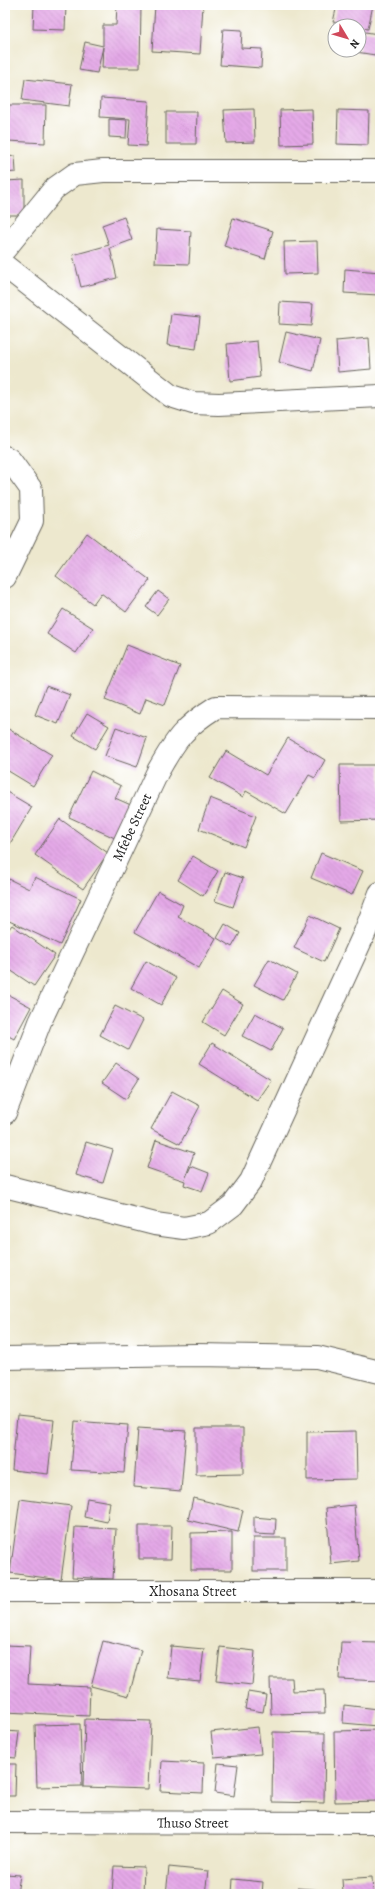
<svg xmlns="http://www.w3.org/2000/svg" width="385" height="1899" viewBox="0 0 385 1899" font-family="Alegreya,serif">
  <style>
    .building { fill: url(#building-back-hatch) }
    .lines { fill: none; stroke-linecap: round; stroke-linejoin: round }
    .street-casing { stroke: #65635a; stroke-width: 24 }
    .street { stroke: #fff; stroke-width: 22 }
    .labels { text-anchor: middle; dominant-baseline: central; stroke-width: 4; stroke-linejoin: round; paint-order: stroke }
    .street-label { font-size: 14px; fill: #1c1c1c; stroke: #fff }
  </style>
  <defs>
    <pattern id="building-back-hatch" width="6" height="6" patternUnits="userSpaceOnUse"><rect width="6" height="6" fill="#e4a8e7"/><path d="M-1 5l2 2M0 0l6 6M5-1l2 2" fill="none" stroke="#c390c6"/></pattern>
  </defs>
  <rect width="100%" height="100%" fill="#fff"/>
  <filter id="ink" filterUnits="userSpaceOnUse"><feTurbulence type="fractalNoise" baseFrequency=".025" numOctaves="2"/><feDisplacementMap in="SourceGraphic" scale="8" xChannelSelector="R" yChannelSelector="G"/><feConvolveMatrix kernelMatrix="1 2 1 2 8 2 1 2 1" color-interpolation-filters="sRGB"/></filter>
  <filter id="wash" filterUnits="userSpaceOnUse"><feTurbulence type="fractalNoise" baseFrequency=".012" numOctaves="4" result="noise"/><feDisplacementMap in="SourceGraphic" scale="16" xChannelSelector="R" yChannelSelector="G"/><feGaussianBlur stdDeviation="0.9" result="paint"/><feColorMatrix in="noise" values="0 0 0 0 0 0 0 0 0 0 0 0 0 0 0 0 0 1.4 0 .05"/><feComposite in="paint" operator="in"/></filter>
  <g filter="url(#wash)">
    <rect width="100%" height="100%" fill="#ede8ce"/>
    <g id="blocks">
      <g class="building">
        <polygon points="34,5 66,5 65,30 33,29"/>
        <polygon points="117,5 141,5 140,68 102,68 103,47 97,73 79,70 85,42 103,46 103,25 116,25"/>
        <polygon points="155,5 203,5 200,54 152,51"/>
        <polygon points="337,5 373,5 368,29 333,22"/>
        <polygon points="223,29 242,30 241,48 262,49 261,68 220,65"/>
        <polygon points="359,31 378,34 375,55 350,51 359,50"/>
        <polygon points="25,79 72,84 69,106 22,100"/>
        <polygon points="101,98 149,101 146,146 128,145 130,119 100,117"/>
        <polygon points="9,105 46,105 45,143 8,141"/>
        <polygon points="254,109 255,142 226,143 224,110"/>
        <polygon points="312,109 313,144 281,145 280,110"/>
        <polygon points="338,110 369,111 368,145 337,144"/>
        <polygon points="166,112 197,112 196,144 166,144"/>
        <polygon points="109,119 127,120 126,138 109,137"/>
        <polygon points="15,156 16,172 5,173 5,157"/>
        <polygon points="24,180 24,215 5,215 5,181"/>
        <polygon points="124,217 132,240 110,248 117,278 81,287 73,255 109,245 102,225"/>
        <polygon points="233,218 273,231 265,259 224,246"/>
        <polygon points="157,229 191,231 189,264 155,263"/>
        <polygon points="317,241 318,273 285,274 284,242"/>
        <polygon points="345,269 380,272 378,295 344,293"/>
        <polygon points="280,302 313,304 311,326 279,324"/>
        <polygon points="171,314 200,317 196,349 167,345"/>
        <polygon points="286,332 320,340 313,371 279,362"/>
        <polygon points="369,338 371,369 338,372 336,341"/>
        <polygon points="257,341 260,377 230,381 227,344"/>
        <polygon points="87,533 150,580 126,612 101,593 93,604 56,576"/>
        <polygon points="158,591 169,599 157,615 146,607"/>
        <polygon points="63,609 93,628 76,653 47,634"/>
        <polygon points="127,645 180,666 165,705 146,698 140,714 105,700"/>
        <polygon points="46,686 70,695 58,724 35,715"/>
        <polygon points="87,713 109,726 95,749 73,736"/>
        <polygon points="5,727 52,755 33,786 5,769"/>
        <polygon points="116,727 147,738 137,767 105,756"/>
        <polygon points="288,738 325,760 315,778 309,775 286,814 246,791 243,797 210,778 226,751 266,775"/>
        <polygon points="340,765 380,765 380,820 341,821"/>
        <polygon points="91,771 121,786 115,798 133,806 117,839 69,817"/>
        <polygon points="5,791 32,807 5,852"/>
        <polygon points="210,798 256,816 244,847 199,829"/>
        <polygon points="60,819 108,853 83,889 35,855"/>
        <polygon points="321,853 363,871 352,895 311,878"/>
        <polygon points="193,856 218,871 203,896 178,880"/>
        <polygon points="225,872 243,878 233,907 215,901"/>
        <polygon points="35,877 81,899 60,945 5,919 5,888 9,879 29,889"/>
        <polygon points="158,891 183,905 178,917 216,938 199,968 135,932"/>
        <polygon points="310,915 339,929 324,962 294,948"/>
        <polygon points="225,924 240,933 232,947 217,938"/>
        <polygon points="12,925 55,955 34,986 7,968 5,971 5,934"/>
        <polygon points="269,959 297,974 283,1000 254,985"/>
        <polygon points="146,961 176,978 161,1005 131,988"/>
        <polygon points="222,991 243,1004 224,1035 203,1022"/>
        <polygon points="5,993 31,1007 14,1039 5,1034"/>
        <polygon points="115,1006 143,1020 128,1050 100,1035"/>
        <polygon points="255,1013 283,1028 271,1051 242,1036"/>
        <polygon points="212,1043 271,1080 257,1100 199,1064"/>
        <polygon points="116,1063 139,1079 126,1099 102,1083"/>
        <polygon points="172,1091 200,1106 180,1144 151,1129"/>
        <polygon points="156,1140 194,1153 185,1179 191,1166 209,1173 202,1191 184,1185 185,1181 147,1168"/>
        <polygon points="86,1142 113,1150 103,1183 76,1175"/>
        <polygon points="17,1416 54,1420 48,1474 12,1470"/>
        <polygon points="75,1421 128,1425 124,1473 71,1470"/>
        <polygon points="138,1428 186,1431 181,1491 134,1487"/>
        <polygon points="196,1428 243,1428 243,1474 196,1475"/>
        <polygon points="356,1431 357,1479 307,1480 307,1432"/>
        <polygon points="87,1498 110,1502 107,1522 84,1517"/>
        <polygon points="193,1498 243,1510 238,1532 188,1520"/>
        <polygon points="20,1499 71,1506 61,1580 10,1573"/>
        <polygon points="354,1505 359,1561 331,1564 326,1508"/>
        <polygon points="254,1517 276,1519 275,1535 254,1534"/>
        <polygon points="139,1526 172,1526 171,1559 139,1559"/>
        <polygon points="75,1527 116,1529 113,1579 72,1577"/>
        <polygon points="232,1532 232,1570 191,1570 191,1533"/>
        <rect x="253" y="1538" width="33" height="33"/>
        <polygon points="5,1546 10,1546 8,1569 5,1569"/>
        <polygon points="103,1641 141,1650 129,1696 91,1686"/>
        <polygon points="341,1642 380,1643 380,1681 339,1679"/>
        <polygon points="5,1645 30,1646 28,1684 90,1687 89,1716 5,1712"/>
        <polygon points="171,1646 204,1649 200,1681 168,1678"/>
        <polygon points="220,1647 255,1651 252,1685 216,1681"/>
        <polygon points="270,1678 292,1678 293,1691 324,1690 325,1713 271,1714"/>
        <polygon points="248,1692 266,1695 263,1712 245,1709"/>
        <polygon points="344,1705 378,1709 377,1726 343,1723"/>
        <polygon points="85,1719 151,1721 148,1789 83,1787"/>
        <polygon points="80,1724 82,1786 37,1787 35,1725"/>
        <polygon points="258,1727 261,1754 214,1758 211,1732"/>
        <polygon points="380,1730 380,1801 335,1802 334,1731"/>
        <polygon points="5,1731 19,1732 16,1758 5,1757"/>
        <polygon points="273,1732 325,1733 324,1803 272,1802"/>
        <polygon points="162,1761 204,1763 203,1793 160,1791"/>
        <polygon points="218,1763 238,1765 234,1796 215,1793"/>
        <polygon points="5,1764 16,1764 15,1796 5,1796"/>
        <polygon points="114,1866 144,1867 143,1894 112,1894"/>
        <polygon points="169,1867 208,1871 205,1894 166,1894"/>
        <polygon points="5,1874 20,1875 17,1894 5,1894"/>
        <polygon points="372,1877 373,1894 343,1894 342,1879"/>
        <polygon points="233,1879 263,1882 262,1894 232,1894"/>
        <polygon points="297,1888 324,1890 324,1894 297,1894"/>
      </g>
    </g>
  </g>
  <g filter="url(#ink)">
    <use href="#blocks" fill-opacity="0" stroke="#65635a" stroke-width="1"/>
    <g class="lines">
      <defs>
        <g id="street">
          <polyline points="5,249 54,189 75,174 103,171 380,171"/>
          <polyline points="5,266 171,396 193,403 219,404 380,396"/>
          <polyline points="5,457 10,460 31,489 32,521 5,577"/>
          <path id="s1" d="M5 1113 40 1022 158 771C176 739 184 727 216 707L380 708"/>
          <polyline points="5,1186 155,1224 184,1228 209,1223 233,1205 251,1181 365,932 380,893"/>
          <polyline points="5,1358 196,1355 317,1357 380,1372"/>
          <path id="s2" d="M5 1591H380"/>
          <path id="s3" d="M5 1822 380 1823"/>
        </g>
      </defs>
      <use href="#street" class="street-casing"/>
      <use href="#street" class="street"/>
    </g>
  </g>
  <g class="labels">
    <g class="street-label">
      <text stroke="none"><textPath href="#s1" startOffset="313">Mfebe Street</textPath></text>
      <text stroke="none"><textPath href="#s2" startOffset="188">Xhosana Street</textPath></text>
      <text stroke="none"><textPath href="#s3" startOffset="188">Thuso Street</textPath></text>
    </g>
  </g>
  <rect width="385" height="1899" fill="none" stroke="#fff" stroke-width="20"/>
  <g transform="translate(347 38) rotate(128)"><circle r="19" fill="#ffffff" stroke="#a4a4a4"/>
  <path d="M0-3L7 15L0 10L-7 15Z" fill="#d1495b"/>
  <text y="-6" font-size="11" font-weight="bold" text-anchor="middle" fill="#1c1c1c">N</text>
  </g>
</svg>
